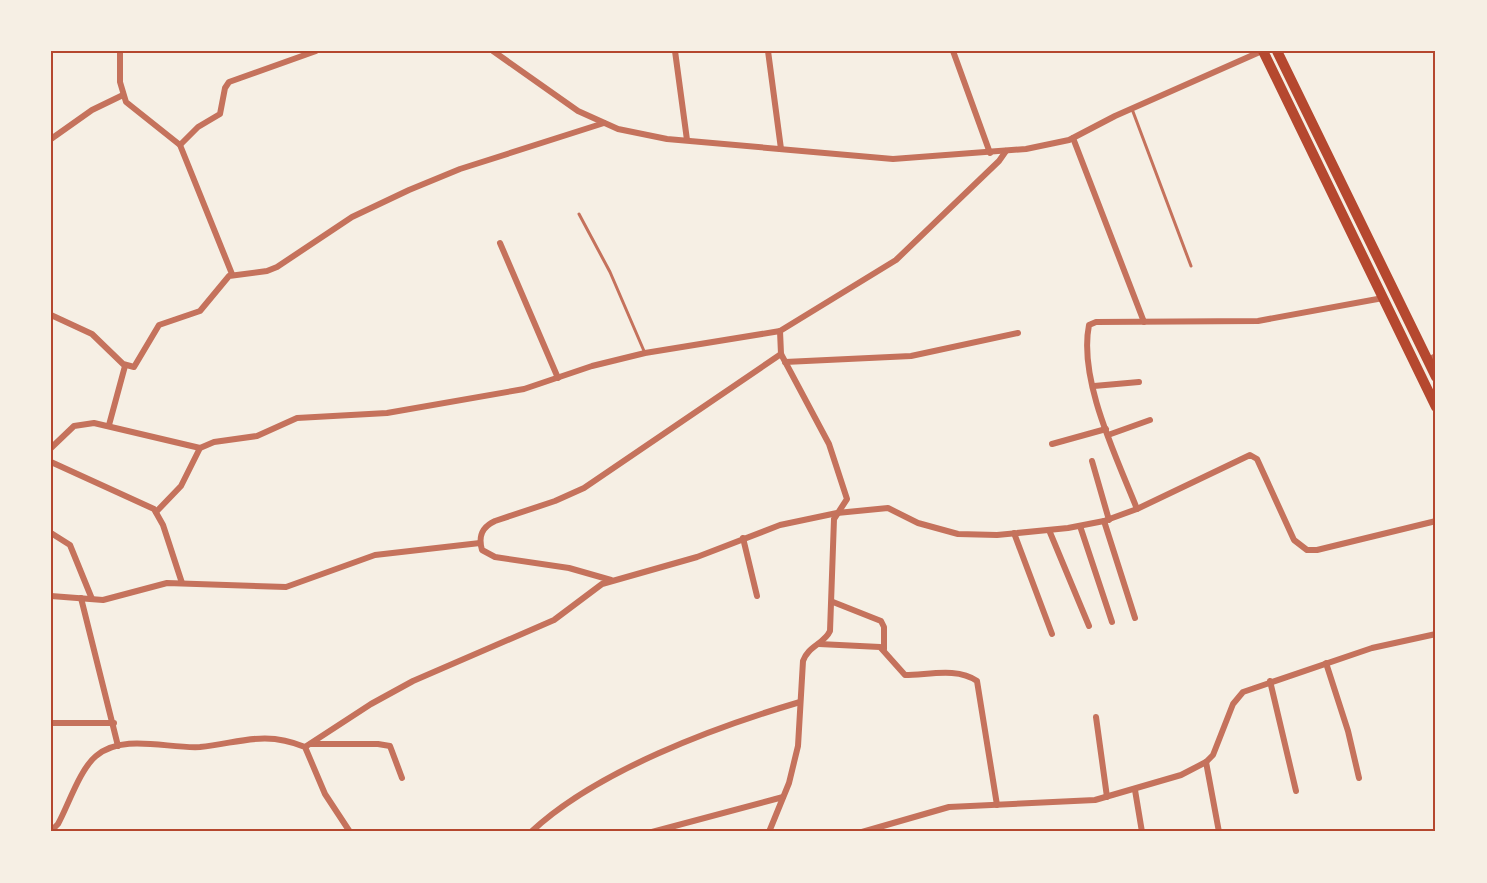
<svg xmlns="http://www.w3.org/2000/svg" width="1487" height="883" viewBox="0 0 1487 883" font-family="'Golos Text',sans-serif">
  <style>
    .lines { fill: none; stroke-linecap: round; stroke-linejoin: round }
    .service { stroke: #c5725c; stroke-width: 3 }
    .minor { stroke: #c5725c; stroke-width: 6 }
    .trunk { stroke: #b5482f; stroke-width: 10 }
    .neatline { fill: none; stroke: #b5482f; stroke-width: 2 }
  </style>
  <rect width="100%" height="100%" fill="#f6efe4"/>
  <g class="lines">
    <g class="service">
      <polyline points="1132,109 1191,266"/>
      <polyline points="579,214 610,272 644,351"/>
    </g>
    <g class="minor">
      <polyline points="120,51 120,82 126,102 180,145 232,274"/>
      <polyline points="493,51 578,111 618,129 667,139 893,159 1026,149 1069,140 1115,116 1262,51"/>
      <polyline points="675,51 687,140"/>
      <polyline points="768,51 781,149"/>
      <polyline points="953,51 990,153"/>
      <polyline points="1073,138 1144,322"/>
      <polyline points="51,139 92,110 123,95"/>
      <polyline points="180,145 198,127 220,114 225,88 229,82 316,51"/>
      <polyline points="500,243 558,378"/>
      <polyline points="51,315 92,334 123,364 134,367 159,325 200,311 229,276 267,271 277,267 352,217 409,190 460,169 604,123"/>
      <polyline points="1428,360 1436,356"/>
      <polyline points="785,362 911,356 1018,333"/>
      <polyline points="1094,386 1139,382"/>
      <polyline points="109,425 125,366"/>
      <polyline points="1108,435 1150,420"/>
      <polyline points="1052,444 1106,429"/>
      <polyline points="51,448 74,426 94,423 200,448"/>
      <polyline points="1092,461 1109,520"/>
      <polyline points="51,462 154,509 163,525 182,583"/>
      <path d="M1137 509C1117 458 1078 380 1089 325L1096 322 1258 321 1383 298"/>
      <polyline points="156,512 181,486 200,448 214,442 257,436 297,418 387,413 524,389 592,366 645,353 780,331"/>
      <polyline points="1104,521 1135,618"/>
      <polyline points="1080,526 1112,622"/>
      <polyline points="1049,530 1089,626"/>
      <polyline points="51,533 70,545 92,599"/>
      <polyline points="1014,533 1052,634"/>
      <polyline points="743,538 757,596"/>
      <path d="M611 580 569 568 495 557 482 550C478 536 482 527 495 521L555 501 584 488 781 354"/>
      <polyline points="51,596 103,600 167,583 286,587 375,555 480,543"/>
      <polyline points="81,598 118,746"/>
      <polyline points="833,602 881,621 884,627 884,649"/>
      <path d="M819 644 880 647 905 675C928 675 957 667 977 681L997 805"/>
      <polyline points="1326,663 1348,731 1359,778"/>
      <polyline points="1270,681 1296,791"/>
      <polyline points="1096,717 1107,797"/>
      <polyline points="51,723 114,723"/>
      <polyline points="311,744 378,744 390,746 402,778"/>
      <polyline points="305,747 371,704 413,681 554,620 602,584 697,557 780,525 837,513 888,508 918,523 958,534 997,535 1068,528 1104,521 1137,509 1250,455 1257,459 1294,540 1307,550 1317,550 1436,521"/>
      <polyline points="1206,762 1219,832"/>
      <polyline points="1135,790 1142,832"/>
      <path d="M51 831 58 824C68 806 80 769 96 756 123 733 168 749 200 747 240 743 264 730 305 747L325 794 350 832"/>
      <path d="M531 832C596 771 715 727 800 702"/>
      <polyline points="652,832 783,797"/>
      <path d="M769 832 789 783 798 746 803 661C808 646 824 644 830 631L834 519 847 499 829 444 781 354 780 331 896 260 999 161 1006 151"/>
      <polyline points="862,832 949,807 1095,800 1181,775 1206,762 1213,755 1233,704 1243,692 1372,648 1436,634"/>
    </g>
    <g class="trunk">
      <polyline points="1263,51 1436,407"/>
      <polyline points="1277,51 1436,377"/>
    </g>
  </g>
  <rect width="1487" height="883" fill="none" stroke="#f6efe4" stroke-width="105"/>
  <rect x="52" y="52" width="1382" height="778" class="neatline"/>
</svg>
